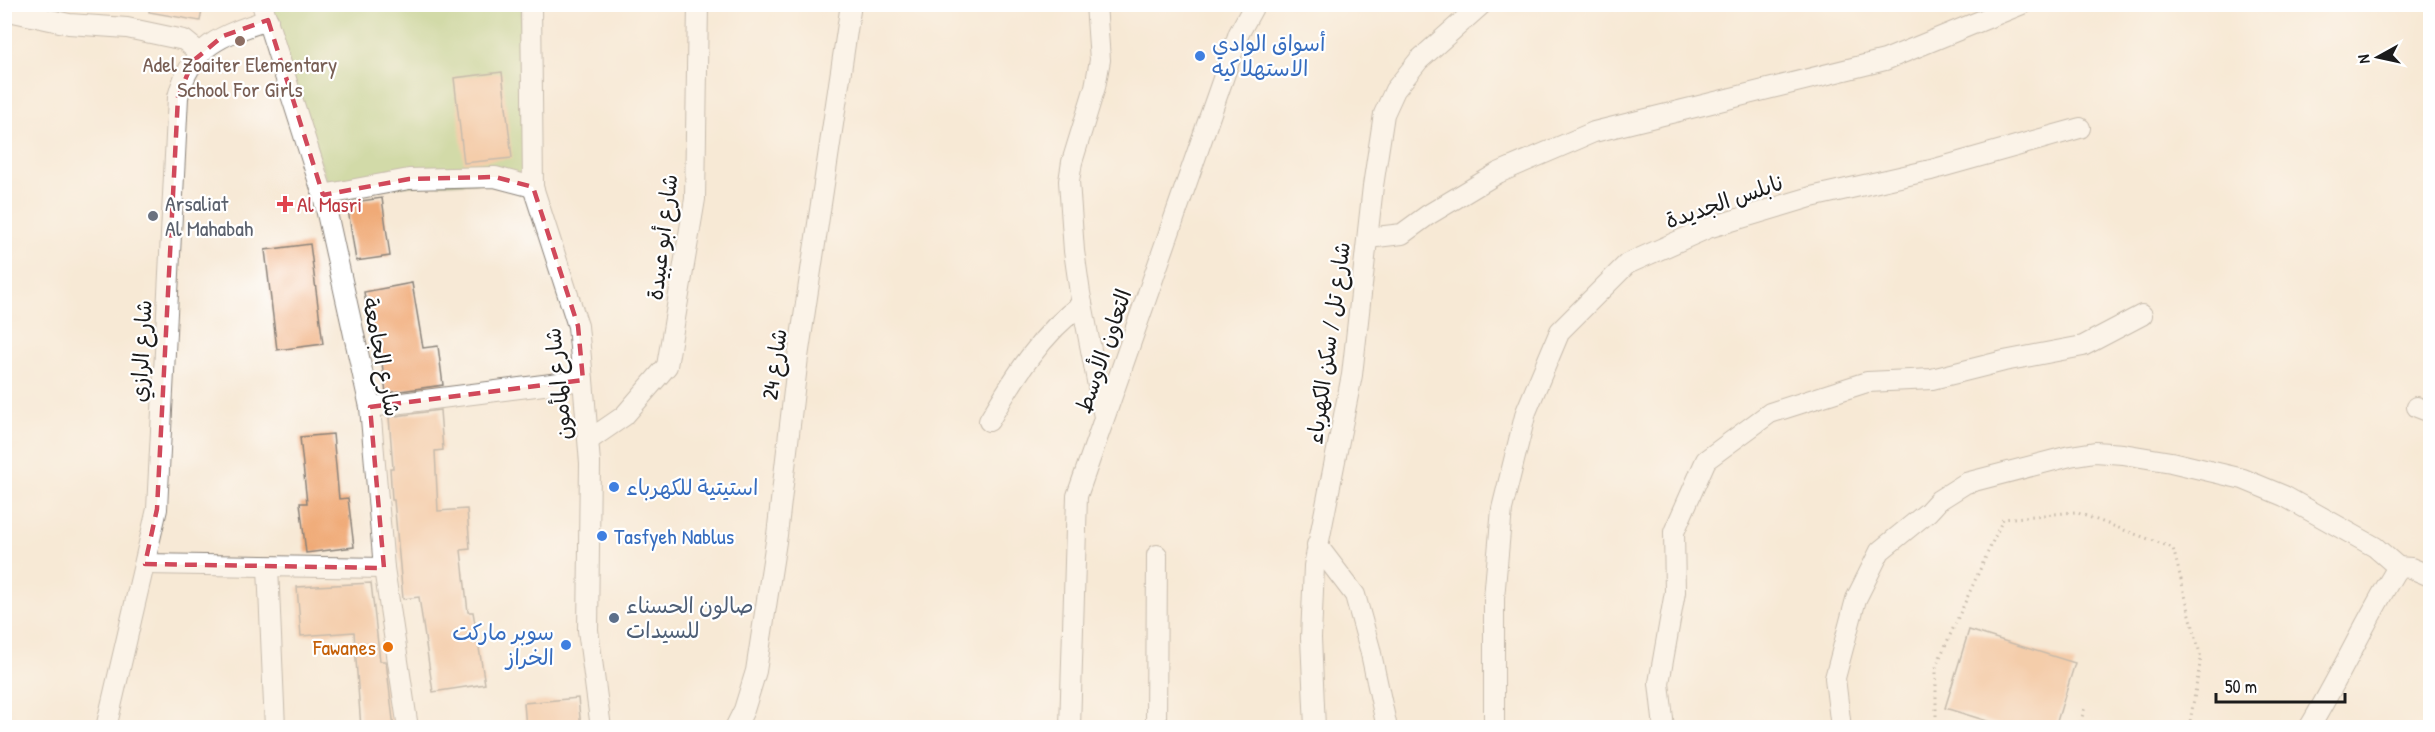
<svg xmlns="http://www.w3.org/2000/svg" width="2435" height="732" viewBox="0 0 2435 732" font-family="'Patrick Hand','Playpen Sans Arabic',sans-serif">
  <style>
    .green { fill: #a4c872; stroke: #607247; stroke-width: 1.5 }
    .building { fill: #f0aa77 }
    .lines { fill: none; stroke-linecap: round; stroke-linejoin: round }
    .minor-casing { stroke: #8a8279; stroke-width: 22 }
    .path { stroke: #8a8279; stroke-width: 3; stroke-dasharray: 1.5 4.5; stroke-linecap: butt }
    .minor { stroke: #fff; stroke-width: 20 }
    .marked { fill: none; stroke: #d1495b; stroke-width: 4.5; stroke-dasharray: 12 8; stroke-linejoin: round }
    .education-dot { fill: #8d6e63; stroke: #fff; stroke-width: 2 }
    .shop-dot { fill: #3f7fe0; stroke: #fff; stroke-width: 2 }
    .health-dot { fill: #e0444e; stroke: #fff; stroke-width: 2 }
    .worship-dot { fill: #6b7280; stroke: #fff; stroke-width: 2 }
    .service-dot { fill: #5c6f8a; stroke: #fff; stroke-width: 2 }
    .food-dot { fill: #e8710a; stroke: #fff; stroke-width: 2 }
    .labels { text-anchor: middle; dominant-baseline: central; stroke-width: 4.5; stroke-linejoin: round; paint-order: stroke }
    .shop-label { font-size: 22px; fill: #366cbe; stroke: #fff; text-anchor: start }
    .education-label { font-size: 22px; fill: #785e54; stroke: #fff }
    .street-label { font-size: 22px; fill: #1c1c1c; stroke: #fff }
    .worship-label { font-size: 22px; fill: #5b616d; stroke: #fff; text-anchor: start }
    .health-label { font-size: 22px; fill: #be3a42; stroke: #fff; text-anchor: start }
    .service-label { font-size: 22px; fill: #4e5e75; stroke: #fff; text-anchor: start }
    .food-label { font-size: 22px; fill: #c56008; stroke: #fff; text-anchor: end }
  </style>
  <rect width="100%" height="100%" fill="#fff"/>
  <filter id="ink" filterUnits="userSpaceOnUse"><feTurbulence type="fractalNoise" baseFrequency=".0167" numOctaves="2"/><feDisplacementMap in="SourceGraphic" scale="12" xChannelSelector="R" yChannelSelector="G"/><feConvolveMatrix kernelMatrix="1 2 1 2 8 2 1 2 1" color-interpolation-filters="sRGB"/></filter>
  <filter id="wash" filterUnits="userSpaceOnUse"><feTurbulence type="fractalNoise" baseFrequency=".008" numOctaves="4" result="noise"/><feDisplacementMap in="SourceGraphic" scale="24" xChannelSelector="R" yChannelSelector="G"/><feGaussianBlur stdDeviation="1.35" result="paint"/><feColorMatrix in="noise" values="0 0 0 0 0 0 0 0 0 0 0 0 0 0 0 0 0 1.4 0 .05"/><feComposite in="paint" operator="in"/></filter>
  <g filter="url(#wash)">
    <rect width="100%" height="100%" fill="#f7e9d6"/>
    <polygon class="green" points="267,5 522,5 524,179 329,189"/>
    <g id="blocks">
      <g class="building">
        <polygon points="150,4 203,4 200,21 149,12"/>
        <polygon points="502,72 512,158 464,163 454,78"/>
        <polygon points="382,198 390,256 356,261 347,203"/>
        <polygon points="310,244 323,344 277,350 265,250"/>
        <polygon points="412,283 423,348 438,346 443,385 386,393 378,333 371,334 364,292"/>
        <polygon points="440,410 443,450 435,451 438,511 467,509 470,549 461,550 468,612 473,612 485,684 433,692 419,597 403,599 394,500 392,500 390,468 393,468 389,417"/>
        <polygon points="333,434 339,499 348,498 354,547 306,553 300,503 307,503 300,437"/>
        <polygon points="371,583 380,661 386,661 394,728 361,728 354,632 301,636 297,587"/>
        <polygon points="1969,630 2075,663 2055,728 2010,728 1945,708"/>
        <polygon points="578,698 581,728 526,728 524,703"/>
      </g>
    </g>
  </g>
  <g filter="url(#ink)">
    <use href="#blocks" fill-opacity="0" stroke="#8a8279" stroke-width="1.5"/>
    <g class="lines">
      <defs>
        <g id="minor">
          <polyline points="262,4 323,195 370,407 384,568 408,728"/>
          <polyline points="531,4 533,187 578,326 583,380 590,463 588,630 601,728"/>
          <polyline points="1096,4 1100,60 1095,87 1072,162 1069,181 1074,251 1080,293 1104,417"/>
          <polyline points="4,10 69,24 127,28 184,40 200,53"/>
          <polyline points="323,195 409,179 495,177 533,187"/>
          <polyline points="1368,238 1402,234 1428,215 1498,173 1594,132 1885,60 2022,4"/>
          <polyline points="370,407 583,380"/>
          <polyline points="2417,407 2430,412"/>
          <path d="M989 421C1014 378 1041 334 1082 304"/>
          <polyline points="589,440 624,416 667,366 695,199 698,4"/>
          <polyline points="1317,545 1355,595 1370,649 1387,728"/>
          <polyline points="145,564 384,568"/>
          <polyline points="268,567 275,728"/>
          <path d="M106 728 157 509 178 97C191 45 222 35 268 20"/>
          <polyline points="735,728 744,710 756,671 777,535 798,357 851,4"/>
          <polyline points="1070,728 1077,496 1239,33 1255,4"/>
          <polyline points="1156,728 1157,555"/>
          <polyline points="1315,728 1311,638 1314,566 1352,375 1373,186 1384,114 1395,90 1419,60 1482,4"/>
          <polyline points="1494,728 1494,598 1502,509 1526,412 1560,331 1627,264 1708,228 1811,197 1931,170 2080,128"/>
          <polyline points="1664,728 1659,683 1675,592 1674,532 1706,460 1770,413 1867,382 1932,379 2004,361 2083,346 2142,315"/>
          <polyline points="1841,728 1835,678 1856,599 1880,551 1928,512 1939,500 1966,483 2070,456 2095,452 2123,454 2171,462 2243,479 2284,496 2375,547 2398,567"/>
          <path d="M2309 728C2341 675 2366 619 2398 567L2411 568 2430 576"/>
        </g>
      </defs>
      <use href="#minor" class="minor-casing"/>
      <g class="path">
        <polyline points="1936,728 1936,666 2003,519 2075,512 2173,548 2201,658 2189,728"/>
        <polyline points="2079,728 2085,707"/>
      </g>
      <use href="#minor" class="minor"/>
    </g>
  </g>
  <path d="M0 0H2435V732H0ZM268 20 323 195 409 179 495 177 533 187 578 326 583 380 370 407 384 568 145 564 157 509 178 97 193 61 223 36Z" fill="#f7e9d6" fill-opacity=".55" fill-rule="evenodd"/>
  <path class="marked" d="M268 20 323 195 409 179 495 177 533 187 578 326 583 380 370 407 384 568 145 564 157 509 178 97 193 61 223 36Z"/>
  <circle class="education-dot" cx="240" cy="41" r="6"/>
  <g class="shop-dot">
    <circle cx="1200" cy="56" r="6"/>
    <circle cx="614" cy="487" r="6"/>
    <circle cx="602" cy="536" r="6"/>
    <circle cx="566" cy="645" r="6"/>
  </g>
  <path class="health-dot" d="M282 195h6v6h6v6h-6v6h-6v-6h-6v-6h6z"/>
  <circle class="worship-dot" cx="153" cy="216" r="6"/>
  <circle class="service-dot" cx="614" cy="618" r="6"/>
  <circle class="food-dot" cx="388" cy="647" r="6"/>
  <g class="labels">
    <g class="shop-label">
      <text x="1212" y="43">أسواق الوادي<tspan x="1212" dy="25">الاستهلاكيه</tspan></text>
      <text x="626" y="487">استيتية للكهرباء</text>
      <text x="614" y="536">Tasfyeh Nablus</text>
      <text x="554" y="632" text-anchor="end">سوبر ماركت<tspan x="554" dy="25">الخراز</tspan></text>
    </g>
    <g class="education-label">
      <text x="240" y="64">Adel Zoaiter Elementary<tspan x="240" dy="25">School For Girls</tspan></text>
    </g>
    <g class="street-label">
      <text transform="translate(1724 201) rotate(-19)">نابلس الجديدة</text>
      <text transform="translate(662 237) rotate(-83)">شارع أبو عبيدة</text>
      <text transform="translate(1328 343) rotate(-82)">شارع تل / سكن الكهرباء</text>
      <text transform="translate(141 351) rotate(-87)">شارع الرازي</text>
      <text transform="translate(1103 351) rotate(-71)">التعاون الأوسط</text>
      <text transform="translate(382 357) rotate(79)">شارع الجامعة</text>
      <text transform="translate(774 364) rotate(-82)">شارع 24</text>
      <text transform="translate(558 384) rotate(-96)">شارع المأمون</text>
    </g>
    <g class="worship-label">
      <text x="165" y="203">Arsaliat<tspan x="165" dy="25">Al Mahabah</tspan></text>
    </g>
    <g class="health-label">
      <text x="297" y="204">Al Masri</text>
    </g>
    <g class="service-label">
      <text x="626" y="605">صالون الحسناء<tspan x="626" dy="25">للسيدات</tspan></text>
    </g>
    <g class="food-label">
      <text x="376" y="647">Fawanes</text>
    </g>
  </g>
  <rect width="2435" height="732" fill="none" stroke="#fff" stroke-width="24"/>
  <g transform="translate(2378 57) rotate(262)" stroke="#ffffff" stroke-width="4.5" paint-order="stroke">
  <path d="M0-4.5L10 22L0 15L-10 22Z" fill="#1c1c1c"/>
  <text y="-9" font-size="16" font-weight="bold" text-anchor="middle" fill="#1c1c1c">N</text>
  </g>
  <path d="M2216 693v9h129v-9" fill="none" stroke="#1c1c1c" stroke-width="3"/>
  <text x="2225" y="693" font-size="18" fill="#1c1c1c" stroke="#ffffff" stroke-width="4.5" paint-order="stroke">50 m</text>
</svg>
